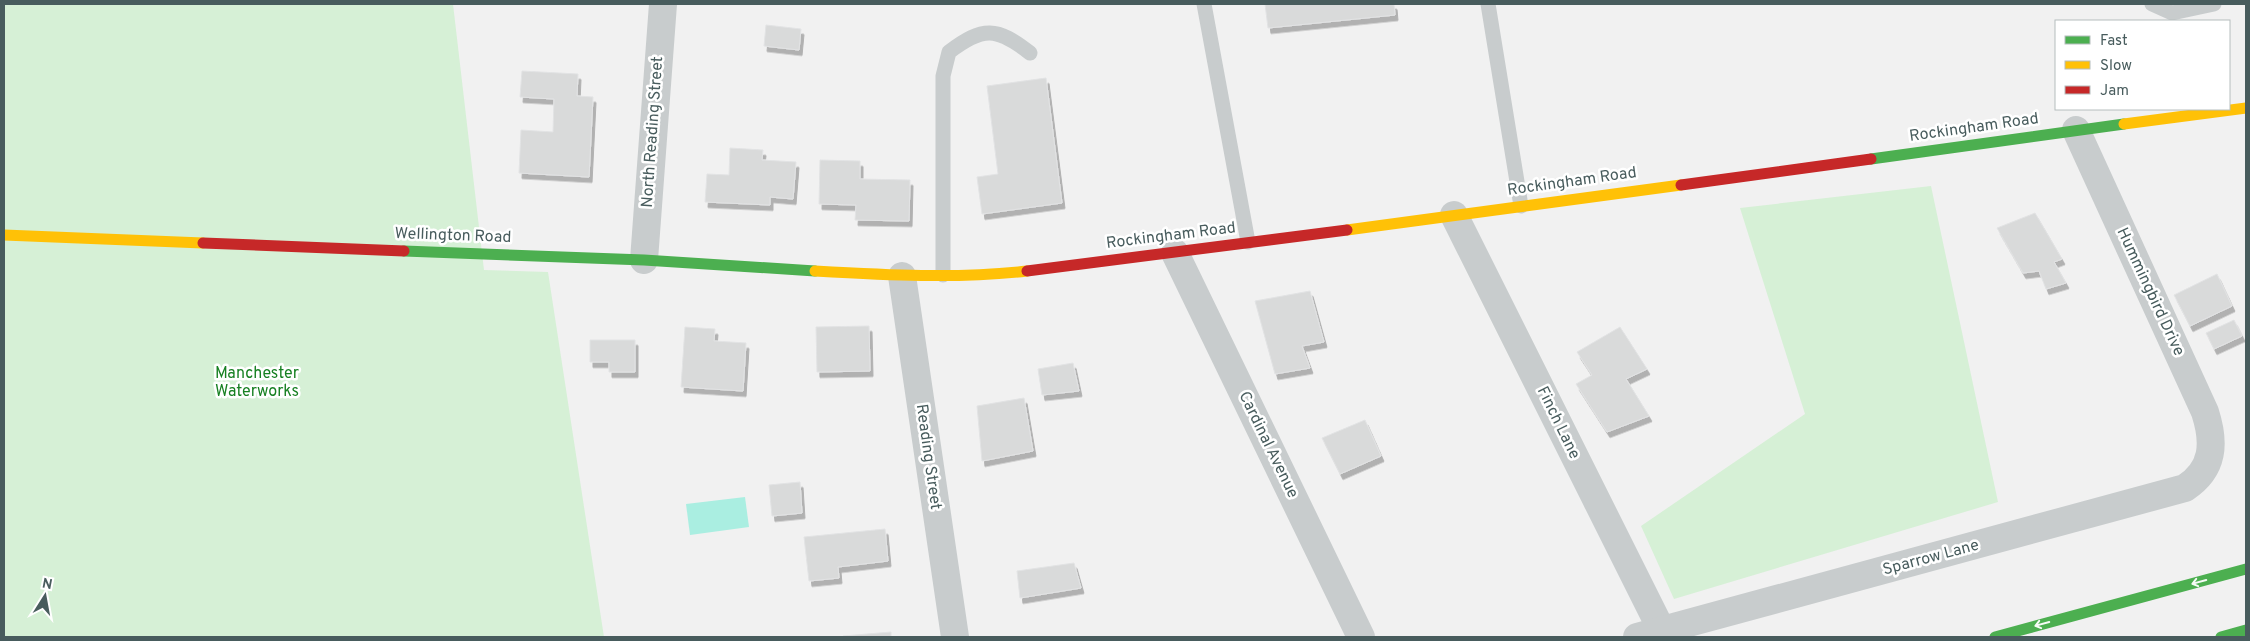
<svg xmlns="http://www.w3.org/2000/svg" width="2250" height="641" viewBox="0 0 2250 641" font-family="Overpass,sans-serif">
  <style>
    .green { fill: #d6f0d6 }
    .water { fill: #aaeee1 }
    .building { fill: #d9dada; stroke: #e2e3e4; filter: url(#shadow) }
    .lines { fill: none; stroke-linecap: round; stroke-linejoin: round }
    .lane { stroke: #c8cccd; stroke-width: 15 }
    .street { stroke: #c8cccd; stroke-width: 28 }
    .fast { stroke: #4caf50; stroke-width: 11 }
    .slow { stroke: #ffc107; stroke-width: 11 }
    .jam { stroke: #c62828; stroke-width: 11 }
    .oneway { stroke: #f6fbf6 }
    .labels { text-anchor: middle; dominant-baseline: central; stroke-width: 5; stroke-linejoin: round; paint-order: stroke }
    .street-label { font-size: 16px; fill: #485c5d; stroke: #fff }
    .park-label { font-size: 16px; fill: #178022; stroke: #fff }
  </style>
  <defs>
    <filter id="shadow"><feDropShadow dx="3" dy="5.5" stdDeviation="0" flood-color="#0004"/></filter>
  </defs>
  <rect width="100%" height="100%" fill="#f1f1f1"/>
  <g class="green">
    <polygon points="4,4 453,4 484,270 548,272 604,637 4,637"/>
    <polygon points="1931,186 1998,502 1674,599 1641,526 1805,414 1740,208"/>
  </g>
  <polygon class="water" points="745,497 749,527 690,535 686,504"/>
  <g class="building">
    <polygon points="1265,4 1394,4 1395,15 1268,28"/>
    <polygon points="766,25 801,29 799,50 764,46"/>
    <polygon points="522,71 578,74 577,96 593,97 589,177 519,173 521,130 553,132 554,99 520,97"/>
    <polygon points="1046,78 1062,203 982,214 977,177 998,174 987,86"/>
    <polygon points="730,148 763,150 762,160 796,162 793,199 770,197 770,205 705,202 707,174 729,175"/>
    <polygon points="820,160 860,161 860,179 910,180 909,221 855,220 856,205 819,204"/>
    <polygon points="2035,213 2062,259 2054,262 2066,283 2046,289 2039,271 2023,273 1997,228"/>
    <polygon points="2217,274 2232,306 2190,326 2174,295"/>
    <polygon points="1310,291 1324,342 1302,346 1310,368 1275,374 1255,301"/>
    <polygon points="2234,320 2242,336 2214,349 2206,333"/>
    <polygon points="869,326 870,371 817,372 816,327"/>
    <polygon points="685,327 715,329 714,341 746,343 743,391 681,387"/>
    <polygon points="1620,327 1647,369 1626,379 1649,416 1607,432 1576,384 1592,375 1577,352"/>
    <polygon points="590,340 635,340 635,372 609,372 609,362 590,362"/>
    <polygon points="1073,363 1079,391 1042,395 1038,369"/>
    <polygon points="1024,398 1033,451 982,461 977,406"/>
    <polygon points="1365,420 1381,456 1340,474 1322,438"/>
    <polygon points="800,482 802,513 772,516 769,485"/>
    <polygon points="885,529 888,561 838,567 839,578 809,581 804,537"/>
    <polygon points="1074,563 1081,588 1020,598 1017,571"/>
    <polygon points="891,632 891,637 843,637 843,636"/>
  </g>
  <g class="lines">
    <g class="lane">
      <polyline points="1204,4 1248,242"/>
      <polyline points="1488,4 1521,206"/>
      <polyline points="2152,4 2172,13 2214,4"/>
      <path d="M943 275V76L949 52C983 26 997 27 1030 53"/>
    </g>
    <g class="street">
      <polyline points="1454,215 1662,631"/>
      <polyline points="1175,253 1361,637"/>
      <polyline points="644,260 663,4"/>
      <polyline points="902,276 955,637"/>
      <path d="M1637 637 2185 488C2214 469 2215 443 2205 412L2076 130"/>
    </g>
    <g class="fast">
      <polyline points="1871,159 2124,124"/>
      <polyline points="404,251 644,260 815,271"/>
      <polyline points="1995,637 2246,569"/>
      <polyline points="2221,637 2246,630"/>
    </g>
    <g class="slow">
      <polyline points="2124,124 2246,108"/>
      <polyline points="1347,230 1681,185"/>
      <polyline points="4,235 203,243"/>
      <path d="M815 271C886 275 957 279 1027 271"/>
    </g>
    <g class="jam">
      <polyline points="1681,185 1871,159"/>
      <polyline points="203,243 404,251"/>
      <polyline points="1027,271 1347,230"/>
    </g>
  </g>
  <defs><path id="oneway-shaft" d="M-6 0H5M1.5-3L5.5 0L1.5 3" fill="none" stroke-width="1.6" stroke-linecap="round" stroke-linejoin="round" transform="scale(1.25)"/></defs>
  <g class="oneway">
    <use href="#oneway-shaft" transform="translate(2199 582) rotate(165)"/>
    <use href="#oneway-shaft" transform="translate(2042 624) rotate(165)"/>
  </g>
  <g class="labels">
    <g class="street-label">
      <text transform="translate(1974 128) rotate(-8)">Rockingham Road</text>
      <text transform="translate(653 132) rotate(-86)">North Reading Street</text>
      <text transform="translate(1572 182) rotate(-8)">Rockingham Road</text>
      <text transform="translate(453 236) rotate(2)">Wellington Road</text>
      <text transform="translate(1171 236) rotate(-7)">Rockingham Road</text>
      <text transform="translate(2150 292) rotate(65)">Hummingbird Drive</text>
      <text transform="translate(1558 423) rotate(64)">Finch Lane</text>
      <text transform="translate(1268 445) rotate(64)">Cardinal Avenue</text>
      <text transform="translate(928 457) rotate(82)">Reading Street</text>
      <text transform="translate(1931 558) rotate(-15)">Sparrow Lane</text>
    </g>
    <g class="park-label">
      <text x="257" y="374">Manchester<tspan x="257" dy="18">Waterworks</tspan></text>
    </g>
  </g>
  <rect width="2250" height="641" fill="none" stroke="#485c5d" stroke-width="10"/>
  <rect x="2055" y="20" width="175" height="90" fill="#ffffff" stroke="#b6bebe"/>
  <rect x="2065" y="36" width="25" height="8" fill="#4caf50" stroke="#b6bebe"/>
  <text x="2100" y="45" font-size="15" fill="#485c5d">Fast</text>
  <rect x="2065" y="61" width="25" height="8" fill="#ffc107" stroke="#b6bebe"/>
  <text x="2100" y="70" font-size="15" fill="#485c5d">Slow</text>
  <rect x="2065" y="86" width="25" height="8" fill="#c62828" stroke="#b6bebe"/>
  <text x="2100" y="95" font-size="15" fill="#485c5d">Jam</text>
  <g transform="translate(45 596) rotate(11)" stroke="#ffffff" stroke-width="4" paint-order="stroke">
  <path d="M0-4L9 19L0 12L-9 19Z" fill="#485c5d"/>
  <text y="-8" font-size="14" font-weight="bold" text-anchor="middle" fill="#485c5d">N</text>
  </g>
</svg>
